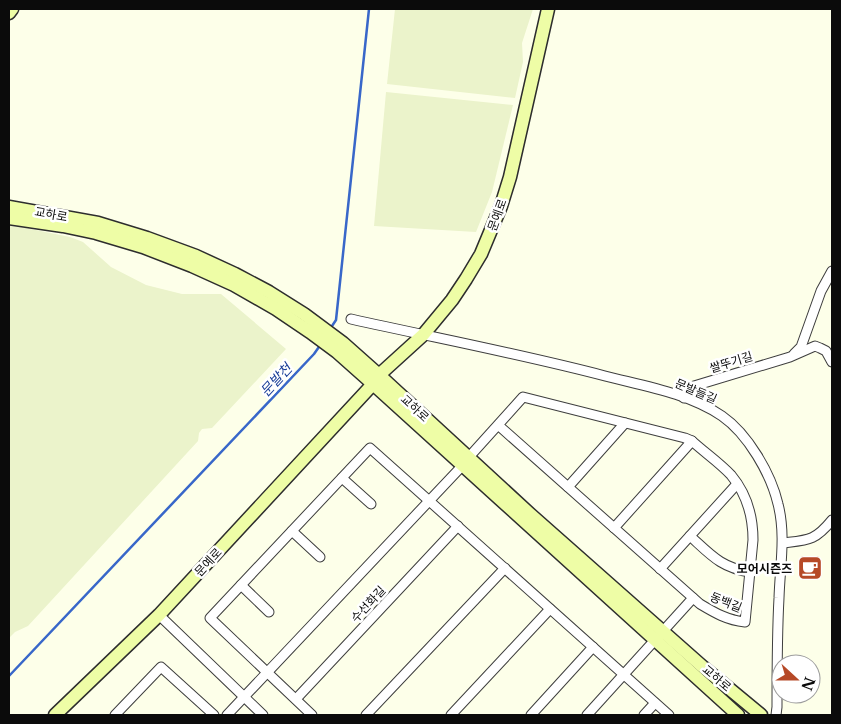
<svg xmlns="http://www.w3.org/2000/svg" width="841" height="724" viewBox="0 0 841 724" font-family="'Libre Baskerville','Noto Sans KR',serif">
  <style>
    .farmland { fill: #ebf3cb }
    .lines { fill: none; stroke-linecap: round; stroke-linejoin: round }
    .stream { stroke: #3867c9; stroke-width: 2.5 }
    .street-casing { stroke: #3e3e3e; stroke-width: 11 }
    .secondary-casing { stroke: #2d2d2d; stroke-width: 15 }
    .street { stroke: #fff; stroke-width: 9 }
    .secondary { stroke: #eefda6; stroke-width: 12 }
    .labels { text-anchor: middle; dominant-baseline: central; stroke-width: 5; stroke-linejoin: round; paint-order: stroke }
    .street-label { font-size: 12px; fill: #0b0b0b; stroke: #fff }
    .poi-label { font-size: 12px; font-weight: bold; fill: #0b0b0b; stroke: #fff; text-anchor: end }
    .water-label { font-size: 14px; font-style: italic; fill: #183d98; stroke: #fff }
  </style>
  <rect width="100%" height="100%" fill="#fdffe9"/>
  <g class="farmland">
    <polygon points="395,9 533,9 522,43 523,62 515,98 387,84"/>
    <polygon points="386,92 513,105 492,192 476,232 374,226"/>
    <polygon points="9,226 21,227 70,237 83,242 111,267 146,285 182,294 221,294 286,349 212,428 202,429 199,433 198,441 28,626 15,632 10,637 9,641"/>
  </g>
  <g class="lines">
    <g class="stream">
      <polyline points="330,329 336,320 369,9"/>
      <polyline points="9,676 314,354 321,344"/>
    </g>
    <defs>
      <g id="street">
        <path d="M351 319C436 338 521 354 605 376 644 386 688 393 722 416 748 434 771 474 778 504 786 535 780 566 779 598 777 634 777 670 777 707L776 715"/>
        <polyline points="794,354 801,347 821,291 832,271"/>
        <polyline points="684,398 694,386 790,357 815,346 820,348 826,351 832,362"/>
        <path d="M469 457 523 397 685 438 692 441C704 452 720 463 731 475 746 493 753 516 753 540L745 622C727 620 715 613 700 604L498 425"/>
        <polyline points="342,478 371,504"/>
        <polyline points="568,487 625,423"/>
        <polyline points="614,528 692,441"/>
        <polyline points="292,531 320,557"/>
        <path d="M690 536C710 554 721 568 750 572"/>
        <path d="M783 543C808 540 815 541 832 520"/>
        <polyline points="660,569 737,484"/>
        <polyline points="241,585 269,612"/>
        <polyline points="159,615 263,715"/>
        <polyline points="296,699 458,526"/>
        <polyline points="115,715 161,667 214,715"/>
        <polyline points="227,715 463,465"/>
        <polyline points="312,715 210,618 370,448 669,715"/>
        <polyline points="366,715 505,568"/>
        <polyline points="451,715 550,609"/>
        <polyline points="531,715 593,647"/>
        <polyline points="587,715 693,598"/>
        <polyline points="644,715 655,703"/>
      </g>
      <g id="secondary">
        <polyline points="9,13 12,9"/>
        <polyline points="9,207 98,223 147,238 196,256 235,274 269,292 304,314 343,343 379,375 531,515 703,667 761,715"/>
        <polyline points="9,218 63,226 96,233 143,247 192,266 234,285 276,309 310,332 337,352 373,384 738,715"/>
        <polyline points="55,715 159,615 373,384 379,375 423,335 452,300 466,279 481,254 501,206 510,177 548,9"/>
      </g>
    </defs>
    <use href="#street" class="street-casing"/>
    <use href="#secondary" class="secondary-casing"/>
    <use href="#street" class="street"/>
    <use href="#secondary" class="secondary"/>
  </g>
  <defs>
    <symbol id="cafe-square" viewBox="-11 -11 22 22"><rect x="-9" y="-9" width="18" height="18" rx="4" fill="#b64927" stroke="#fff"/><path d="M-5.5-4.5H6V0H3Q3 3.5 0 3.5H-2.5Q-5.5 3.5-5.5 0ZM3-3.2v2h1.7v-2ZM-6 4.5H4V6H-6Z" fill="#fff"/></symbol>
  </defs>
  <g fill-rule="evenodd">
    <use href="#cafe-square" x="796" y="554" width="28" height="28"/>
  </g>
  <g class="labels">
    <g class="street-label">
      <text transform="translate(51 214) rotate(10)">교하로</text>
      <text transform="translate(497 215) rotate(-70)">문예로</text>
      <text transform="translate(731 362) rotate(-17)">쌀뚜기길</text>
      <text transform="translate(696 391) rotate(23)">문발들길</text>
      <text transform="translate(415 408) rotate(43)">교하로</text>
      <text transform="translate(208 562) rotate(-47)">문예로</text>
      <text transform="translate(726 602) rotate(22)">동백길</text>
      <text transform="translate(368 604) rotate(-47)">수선화길</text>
      <text transform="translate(717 678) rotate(40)">교하로</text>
    </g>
    <g class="poi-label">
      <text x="792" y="568">모어시즌즈</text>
    </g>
    <g class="water-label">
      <text transform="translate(276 380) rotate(-47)">문발천</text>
    </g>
  </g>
  <rect width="841" height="724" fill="none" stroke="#0b0b0b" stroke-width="20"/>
  <g transform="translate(796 679) rotate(111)"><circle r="24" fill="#ffffff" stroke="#9d9d9d"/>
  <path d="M0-4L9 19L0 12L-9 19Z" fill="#b64927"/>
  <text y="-8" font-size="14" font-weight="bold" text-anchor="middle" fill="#0b0b0b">N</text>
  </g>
</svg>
